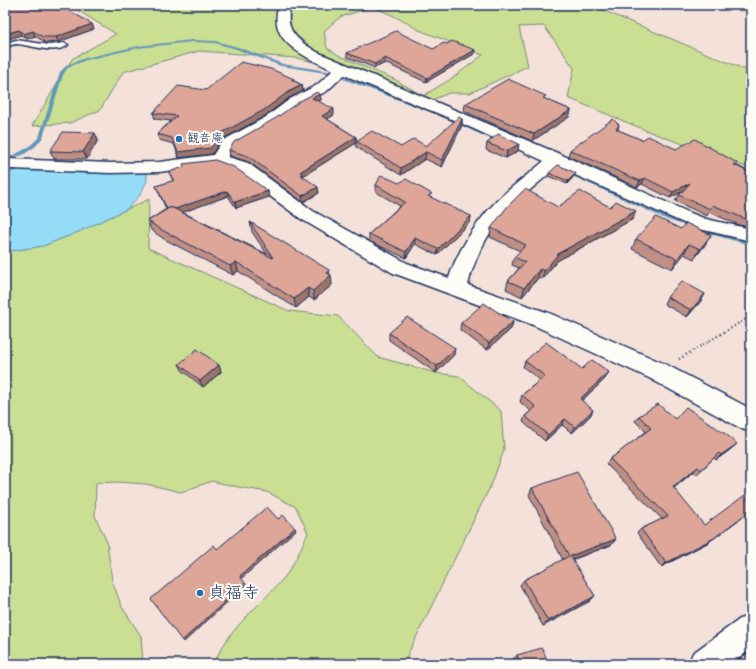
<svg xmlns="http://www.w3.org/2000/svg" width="756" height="669" viewBox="0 0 756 669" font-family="'Indie Flower','Klee One',sans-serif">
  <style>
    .green { fill: #cbdf93; stroke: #738778; fill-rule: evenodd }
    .water { fill: #95dcf6; stroke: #6497b9 }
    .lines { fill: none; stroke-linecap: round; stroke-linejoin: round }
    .stream { fill: #6497b9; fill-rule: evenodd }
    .service-casing { stroke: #1b2f5e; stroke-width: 3 }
    .minor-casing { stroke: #1b2f5e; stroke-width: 3 }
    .tertiary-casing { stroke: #1b2f5e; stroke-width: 3 }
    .path { stroke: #1b2f5e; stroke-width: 2.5; stroke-dasharray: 1 3; stroke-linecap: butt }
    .service { fill: #fdfcf7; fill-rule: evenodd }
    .minor { fill: #fdfcf7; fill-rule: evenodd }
    .tertiary { fill: #fdfcf7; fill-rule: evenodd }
    .wall { fill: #bf8f83; stroke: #1b2f5e }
    .shaded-wall { fill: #9b746a; stroke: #1b2f5e }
    .building { fill: #dea698; stroke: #1b2f5e }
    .poi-dot { fill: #1f6fb2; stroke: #fdfcf7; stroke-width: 1.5 }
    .labels { text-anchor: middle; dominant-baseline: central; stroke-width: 4; stroke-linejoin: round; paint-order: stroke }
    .far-poi-label { font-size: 12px; fill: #1b2f5e; stroke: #fdfcf7; text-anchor: start }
    .near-poi-label { font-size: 17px; fill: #1b2f5e; stroke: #fdfcf7; text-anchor: start }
  </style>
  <rect width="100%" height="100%" fill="#f4e2da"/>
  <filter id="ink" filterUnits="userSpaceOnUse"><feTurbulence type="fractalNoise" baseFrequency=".025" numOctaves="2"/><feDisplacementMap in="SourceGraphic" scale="8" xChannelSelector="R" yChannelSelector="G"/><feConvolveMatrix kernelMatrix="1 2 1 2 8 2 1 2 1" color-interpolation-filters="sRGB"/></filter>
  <g filter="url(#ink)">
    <g class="green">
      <path d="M69 5H590L751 72V169L650 132 568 98 574 68 544 26 519 27 528 66 470 93H449L427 102 361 72 296 58 199 51 123 72 100 110 70 123 32 126 72 59 116 34ZM373 7 394 16 419 30 483 55 454 77 423 96 396 80 340 56 327 48 324 31 340 17Z"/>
      <path d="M149 199 148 248 289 311 338 316 378 357 436 373 459 376 501 411 504 450 492 483 403 664H214C226 631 261 604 283 579 294 566 301 547 308 533L296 507 267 492 238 487 212 481 181 492 146 484 117 482 96 483 95 516 107 542 112 581 122 607 141 636 143 664H5V252L43 246 76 233Z"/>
    </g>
    <polygon class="water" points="19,169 147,173 147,181 140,195 127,209 76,233 43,246 5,252 5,174"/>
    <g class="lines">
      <g class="stream">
        <path d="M192 40 215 41 238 47 283 64 328 71 440 113 501 141 497 142 438 115 338 77 326 73 281 66 236 49 215 43 192 42 138 48 86 60 69 67 64 72 43 137 36 146 23 155 5 160V158C20 153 29 148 39 137L60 72 67 65 85 58 138 46Z"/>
        <polygon points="566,171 570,171 672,218 716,233 751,241 751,245 713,235 668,220 566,173"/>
      </g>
      <defs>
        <path id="service" d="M16 40 50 45 64 43 68 45C55 55 32 45 17 44 13 44 9 46 5 47V43Z"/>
        <path id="minor" d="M279 5H291C283 30 297 40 317 52L562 155 688 212 706 219 751 229V241L695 228 557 167C540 182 519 198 504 214 487 234 474 259 468 285L549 313 665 364 751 409V432L742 429 649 378 533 325 393 273 301 219 236 171 217 164 159 172 110 173 12 169 5 171V160L8 159 110 163 159 162 213 155 222 141 266 117 290 99 317 85 333 70C306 57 266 42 279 5ZM344 75 454 120 544 161C527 176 507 189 492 206 475 224 456 254 449 278L407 263 313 211 248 163 228 157 234 147 276 123 300 105 327 91Z"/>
        <polygon id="tertiary" points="751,615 751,649 731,664 688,664 693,653 740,619"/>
      </defs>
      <use href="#service" class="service-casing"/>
      <use href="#minor" class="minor-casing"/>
      <use href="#tertiary" class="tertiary-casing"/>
      <polyline class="path" points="679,359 751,316"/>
      <use href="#service" class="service"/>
      <use href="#minor" class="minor"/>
      <use href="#tertiary" class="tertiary"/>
    </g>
    <g class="wall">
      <polygon points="5,5 92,24 94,29 58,42 46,43 35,36 27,39 21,35 5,40"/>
      <polygon points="447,44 475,50 474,54 426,82 385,63 375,68 347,57 347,53 433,49"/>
      <polygon points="294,79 294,81 302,85 303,91 289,98 265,116 221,140 212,154 179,158 174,144 159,140 157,134 171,121 155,119 153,113 206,90"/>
      <polygon points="320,94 321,100 318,101 334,115 327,119 356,137 356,140 401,147 426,146 462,119 462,125 442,167 425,159 401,175 356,147 356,143 303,176 319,193 303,202 249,162 230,156 229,150"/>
      <polygon points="545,99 571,110 569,117 532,141 464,111 465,104"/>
      <polygon points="619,125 618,130 642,140 736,165 751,173 751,227 739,225 709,212 707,216 675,201 681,192 670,198 642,184 637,187 568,156 570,150"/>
      <polygon points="98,140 87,159 54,159 50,151"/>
      <polygon points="487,143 518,151 506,158 486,150"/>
      <polygon points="169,172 268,191 269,197 236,208 228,196 182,212 267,254 252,232 250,222 330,274 332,285 314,300 309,297 296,308 238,271 233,275 164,239 151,230 148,221 166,209 156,186 173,181 171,177"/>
      <polygon points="549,173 574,176 567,184 548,176"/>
      <polygon points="376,185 471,216 470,222 437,255 415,244 406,258 369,241 369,234 400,206 376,192"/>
      <polygon points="558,207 633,219 557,261 542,279 538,278 522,297 506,289 508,281 519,268 512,265 514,257 520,251 490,237 491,228"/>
      <polygon points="636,239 705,245 694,259 684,254 672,269 632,249"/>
      <polygon points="705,294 701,301 687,317 664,304 667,297"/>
      <polygon points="513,322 511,329 487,350 460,330 461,323"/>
      <polygon points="389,333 454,355 436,373 389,340"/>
      <polygon points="525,361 582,369 605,379 581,401 593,410 590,416 572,433 562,425 545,441 523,422 525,416 531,411 520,402 522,395 540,380 523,367"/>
      <polygon points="179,364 219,365 221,372 203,387 182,370"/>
      <polygon points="639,416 675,419 731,449 716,460 714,458 696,475 693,472 674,488 709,542 661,567 637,533 641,529 662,519 606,464 610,459 646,432 635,421"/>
      <polygon points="532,488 616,539 611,545 572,560 595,596 590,601 543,626 520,585 524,580 563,560 529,495"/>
      <polygon points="517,655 549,664 515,664 513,659"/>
    </g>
    <g class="shaded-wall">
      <polygon points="92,24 94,29 58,42 56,37"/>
      <polygon points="19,30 21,35 5,40 5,34"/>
      <polygon points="33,31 35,36 27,39 24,34"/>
      <polygon points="475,50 474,54 426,82 427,78"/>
      <polygon points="385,58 385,63 375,68 375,64"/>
      <polygon points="302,85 303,91 289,98 265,116 221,140 212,154 179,158 178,152"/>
      <polygon points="320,94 321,100 313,104 312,98"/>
      <polygon points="334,109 334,115 322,122 322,116"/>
      <polygon points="571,110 569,117 532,141 534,134"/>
      <polygon points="462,119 462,125 442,167 442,160"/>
      <polygon points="95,133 98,140 87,159 83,152"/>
      <polygon points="356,137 356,143 303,176 303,180 300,172"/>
      <polygon points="519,144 518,151 506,158 507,151"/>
      <polygon points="426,152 425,159 401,175 401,168"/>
      <polygon points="576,173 574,176 567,184 568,181"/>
      <polygon points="645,178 642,184 637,187 640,181"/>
      <polygon points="690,183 687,189 670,198 673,192"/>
      <polygon points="318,187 319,193 303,202 302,196"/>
      <polygon points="227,191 228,196 170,217 168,211"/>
      <polygon points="268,191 269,197 236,208 235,202"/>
      <polygon points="636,211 633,219 557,261 542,279 544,271 559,253"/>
      <polygon points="471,216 470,222 437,255 438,249"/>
      <polygon points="711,235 705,245 694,259 700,249"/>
      <polygon points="415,238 415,244 406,258 406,252"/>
      <polygon points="689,244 684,254 672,269 677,259"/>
      <polygon points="236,262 238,271 233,275 230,266"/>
      <polygon points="540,269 538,278 522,297 524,288"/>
      <polygon points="329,270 330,276 331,275 332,285 314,300 313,291 327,273"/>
      <polygon points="308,288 309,297 296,308 294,299"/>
      <polygon points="705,294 701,301 687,317 691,310"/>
      <polygon points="513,322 511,329 487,350 489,343"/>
      <polygon points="455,348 454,355 436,373 437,366"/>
      <polygon points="219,365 221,372 203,387 200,381"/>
      <polygon points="609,372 605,379 577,405 580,399"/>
      <polygon points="593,410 590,416 572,433 575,427"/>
      <polygon points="565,419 562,425 545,441 548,435"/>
      <polygon points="737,444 731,449 716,460 721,455"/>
      <polygon points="698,467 693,472 669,492 673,487"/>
      <polygon points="748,513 709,542 661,567 666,563"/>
      <polygon points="295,528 296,530 241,579 240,576"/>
      <polygon points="616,539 611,545 565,562 570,556"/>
      <polygon points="245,583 246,585 184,642 182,641"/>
      <polygon points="595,596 590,601 543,626 548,621"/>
    </g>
    <g class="building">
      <polygon points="5,5 60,5 92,24 56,37 43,37 33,31 24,34 19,30 5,34"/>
      <polygon points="396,31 433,49 444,43 447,44 452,41 475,50 427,78 385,58 375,64 347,53"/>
      <polygon points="241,62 271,69 294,79 292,80 302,85 288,92 264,110 220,134 211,148 178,152 172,138 157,134 177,116 153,113 178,86 206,90"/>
      <polygon points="508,79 546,96 543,98 571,110 534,134 465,104"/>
      <polygon points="317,92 320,94 312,98 334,109 322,116 356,137 300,172 303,174 301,175 318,187 302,196 248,156 229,150 234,142 276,118 300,101"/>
      <polygon points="459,117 462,119 442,160 426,152 401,168 356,141 372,131 401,147 414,139 426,146"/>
      <polygon points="613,119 619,125 616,129 642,140 648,136 676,149 695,139 737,163 734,165 751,173 751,220 743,218 713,205 710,209 679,195 690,183 673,192 645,178 640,181 570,150"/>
      <polygon points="63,132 95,133 83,152 50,151"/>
      <polygon points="498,134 519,144 507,151 487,143"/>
      <polygon points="215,160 234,167 268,191 235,202 227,191 175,209 173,208 169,208 167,209 156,186 175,180 169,172 184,167 183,164"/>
      <polygon points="558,165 576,173 568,181 549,173"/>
      <polygon points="381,175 399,183 406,179 432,194 428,196 471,216 438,249 415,238 406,252 369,234 405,202 376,185"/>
      <polygon points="525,189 558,207 580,191 610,207 616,201 636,211 559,253 544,271 540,269 524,288 508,281 525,262 514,257 526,245 491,228 507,207"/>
      <polygon points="169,208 173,208 273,258 250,222 329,270 327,273 331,275 313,291 308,288 294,299 236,262 230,266 160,229 148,221"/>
      <polygon points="656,217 681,229 686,223 711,235 700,249 689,244 677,259 636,239"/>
      <polygon points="682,281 705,294 691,310 667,297"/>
      <polygon points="484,303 513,322 489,343 461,323"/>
      <polygon points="407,317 455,348 437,366 389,333"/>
      <polygon points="546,342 582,369 592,360 609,372 580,399 593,410 575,427 565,419 548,435 525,416 536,407 522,395 545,376 525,361"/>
      <polygon points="197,349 219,365 200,381 179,364"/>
      <polygon points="658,404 675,419 686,407 727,435 737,444 721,455 719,453 701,470 698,467 673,487 704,525 745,495 751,504 751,510 714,538 666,563 641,529 668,516 610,459 651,428 639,416"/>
      <polygon points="577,472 616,539 570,556 595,596 548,621 524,580 569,556 532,488"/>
      <polygon points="267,507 278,519 283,515 295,528 240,576 245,583 182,641 151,599 214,545 217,549"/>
      <polygon points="542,648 549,664 520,664 517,655"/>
    </g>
  </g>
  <g class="poi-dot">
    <circle cx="179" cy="139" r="4"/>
    <circle cx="200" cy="593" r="4"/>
  </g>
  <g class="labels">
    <g class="far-poi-label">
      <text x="187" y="139">観音庵</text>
    </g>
    <g class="near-poi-label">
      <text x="208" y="593">貞福寺</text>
    </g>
  </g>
  <rect width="756" height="669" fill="none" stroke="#fdfcf7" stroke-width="20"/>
  <rect x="10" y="10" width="736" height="649" fill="none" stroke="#1b2f5e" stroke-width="1.5" filter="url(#ink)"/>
</svg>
